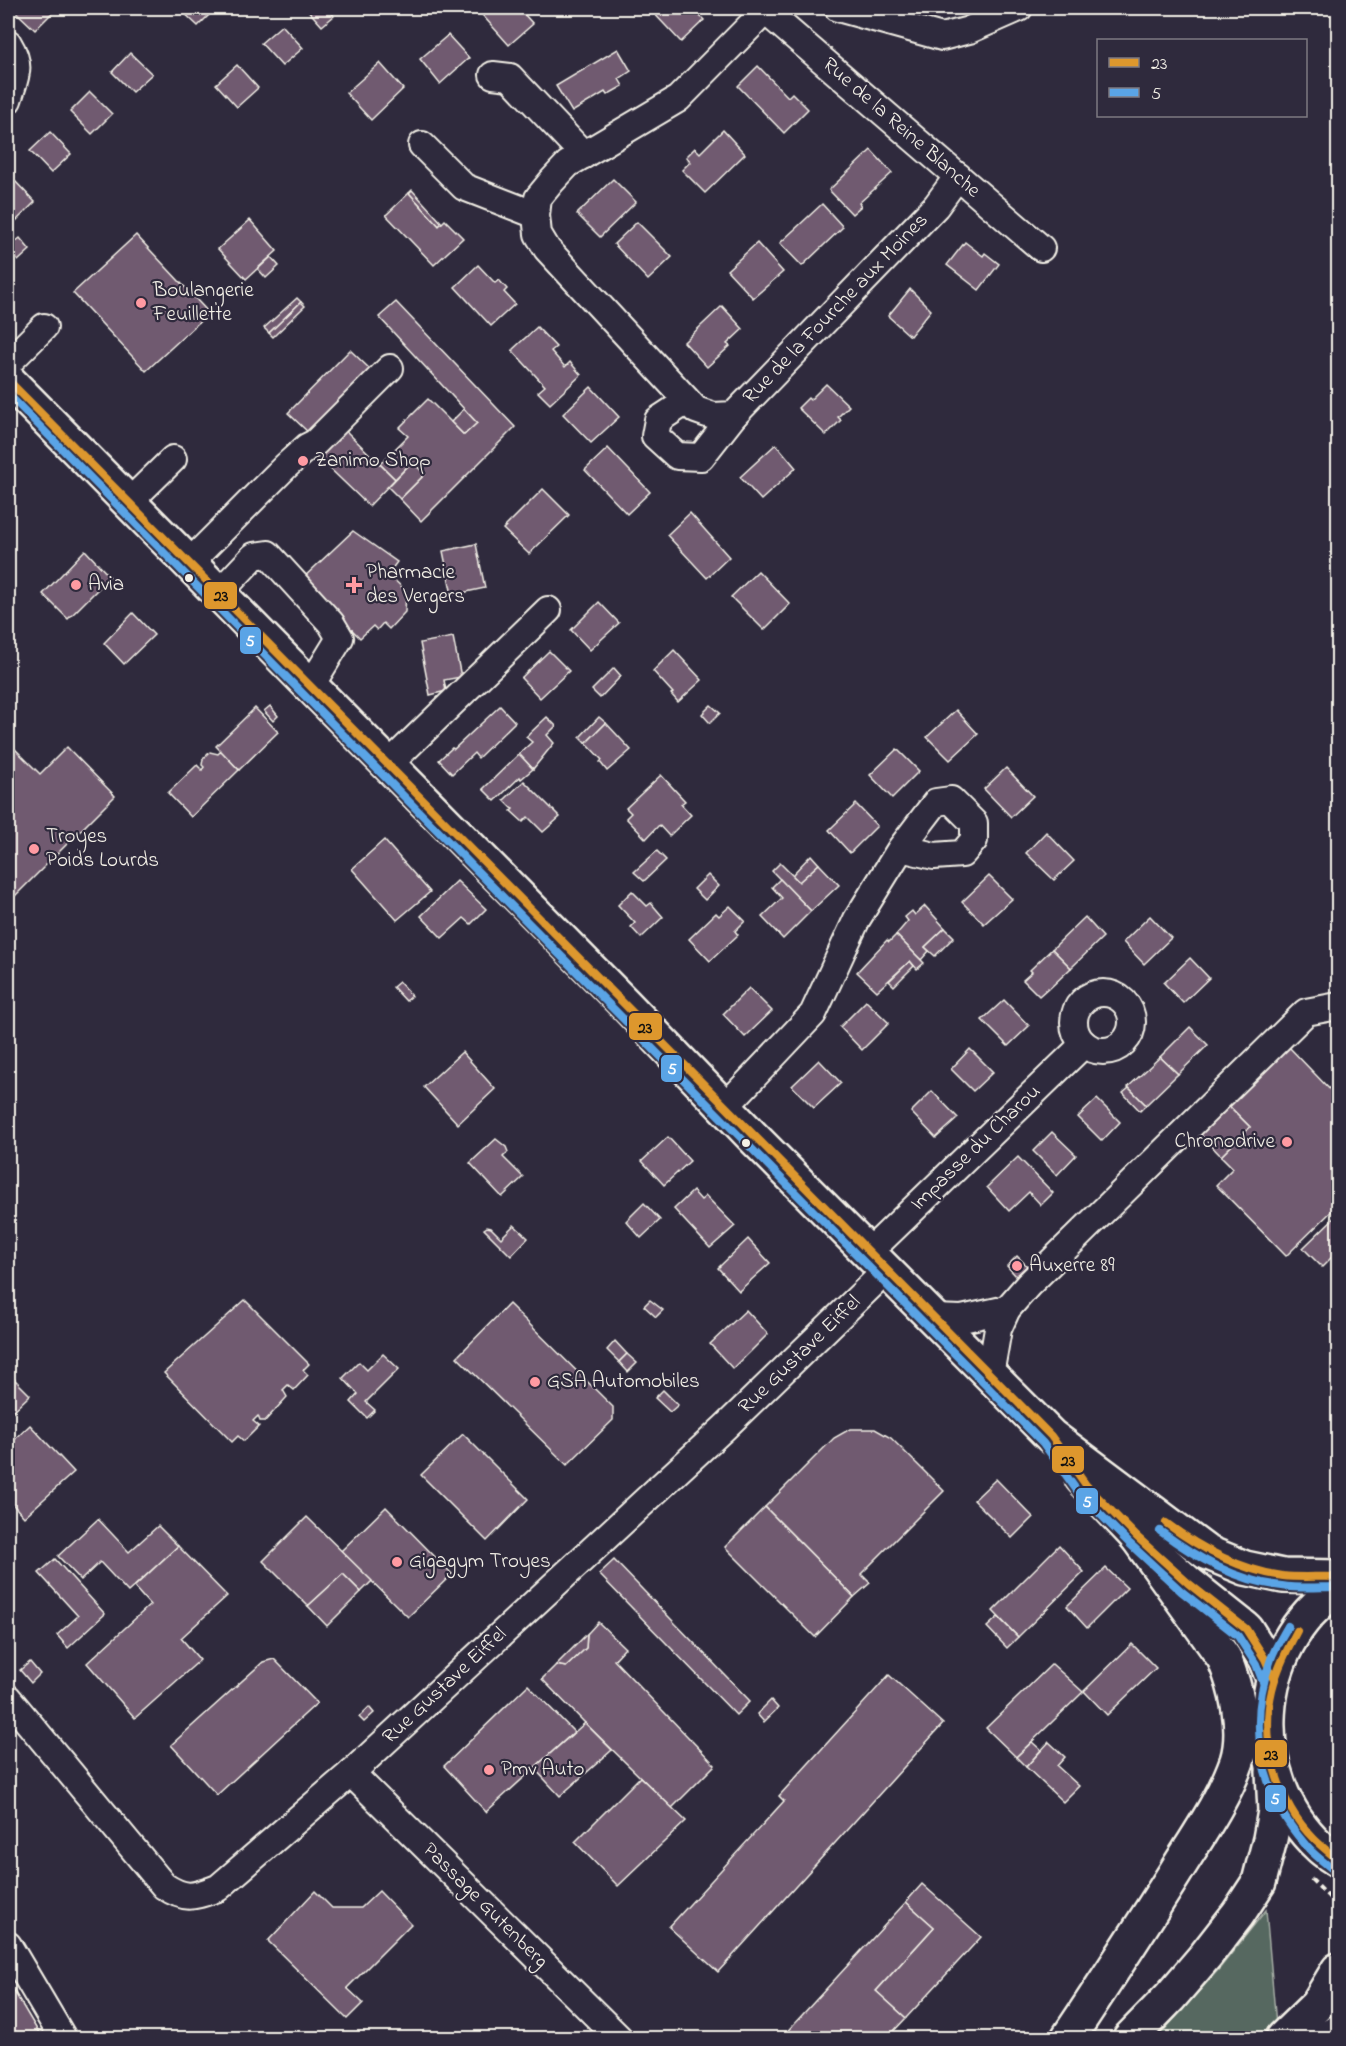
<svg xmlns="http://www.w3.org/2000/svg" width="1346" height="2046" viewBox="0 0 1346 2046" font-family="'Indie Flower',sans-serif">
  <style>
    .green { fill: #566860; stroke: #a5aca4; stroke-width: 1.5 }
    .building { fill: #705a70; stroke: #f4f1e8; stroke-width: 1.5 }
    .lines { fill: none; stroke-linecap: round; stroke-linejoin: round }
    .minor-casing { stroke: #f4f1e8; stroke-width: 30 }
    .major-casing { stroke: #f4f1e8; stroke-width: 38 }
    .highway-casing { stroke: #f4f1e8; stroke-width: 38 }
    .path { stroke: #f4f1e8; stroke-width: 4; stroke-dasharray: 6 4.5; stroke-linecap: butt }
    .minor { stroke: #2f2a3d; stroke-width: 26 }
    .major { stroke: #2f2a3d; stroke-width: 33 }
    .highway { stroke: #2f2a3d; stroke-width: 33 }
    .bus-1-casing { stroke: #2f2a3d; stroke-width: 12 }
    .bus-2-casing { stroke: #2f2a3d; stroke-width: 12 }
    .bus-1 { stroke: #dd972d; stroke-width: 8 }
    .bus-2 { stroke: #5aa4e6; stroke-width: 8 }
    .poi-dot { fill: #ff9aa2; stroke: #2f2a3d; stroke-width: 2 }
    .bus-dot { fill: #f4f1e8; stroke: #2f2a3d; stroke-width: 2 }
    .labels { text-anchor: middle; dominant-baseline: central; stroke-width: 4.5; stroke-linejoin: round; paint-order: stroke }
    .street-label { font-size: 21px; fill: #f4f1e8; stroke: #2f2a3d }
    .poi-label { font-size: 21px; fill: #f4f1e8; stroke: #2f2a3d; text-anchor: start }
    .line-badge { stroke: #2f2a3d; stroke-width: 2 }
    .badge-label { font-size: 16px; text-anchor: middle; font-weight: bold; fill: #fff }
    .pale-badge-label { font-size: 16px; text-anchor: middle; font-weight: bold; fill: #111 }
  </style>
  <rect width="100%" height="100%" fill="#2f2a3d"/>
  <filter id="ink" filterUnits="userSpaceOnUse"><feTurbulence type="fractalNoise" baseFrequency=".0167" numOctaves="2"/><feDisplacementMap in="SourceGraphic" scale="12" xChannelSelector="R" yChannelSelector="G"/><feConvolveMatrix kernelMatrix="1 2 1 2 8 2 1 2 1" color-interpolation-filters="sRGB"/></filter>
  <g filter="url(#ink)">
    <polygon class="green" points="1266,1910 1276,2025 1259,2038 1157,2038 1220,1968"/>
    <g class="building">
      <polygon points="12,8 54,8 56,9 35,30"/>
      <polygon points="179,8 216,8 198,26"/>
      <polygon points="306,8 332,8 329,10 334,16 322,26"/>
      <polygon points="476,8 526,8 529,10 524,14 533,24 509,45"/>
      <polygon points="649,8 692,8 704,20 681,42"/>
      <polygon points="282,25 303,48 282,66 261,43"/>
      <polygon points="448,35 469,58 440,84 420,59"/>
      <polygon points="618,49 631,71 619,79 623,86 607,95 605,92 572,112 556,86"/>
      <polygon points="130,53 152,74 132,92 112,72"/>
      <polygon points="380,63 403,89 371,120 346,93"/>
      <polygon points="237,65 258,88 237,107 216,84"/>
      <polygon points="758,66 788,97 792,93 808,109 784,133 738,86"/>
      <polygon points="90,92 112,114 92,134 70,112"/>
      <polygon points="723,130 745,154 705,193 682,170 690,162 686,157 695,148 700,153"/>
      <polygon points="50,132 71,154 51,173 30,151"/>
      <polygon points="871,150 892,173 859,203 861,206 852,214 829,190"/>
      <polygon points="613,179 636,202 600,237 577,214"/>
      <polygon points="14,180 35,202 15,222 8,214 8,186"/>
      <polygon points="412,190 442,223 439,226 409,193"/>
      <polygon points="409,193 439,226 445,220 463,238 434,265 386,215"/>
      <polygon points="822,204 843,227 802,266 780,243"/>
      <polygon points="250,220 277,251 246,279 218,249"/>
      <polygon points="637,222 672,257 648,280 614,244"/>
      <polygon points="136,235 209,313 146,371 73,293"/>
      <polygon points="8,236 14,243 20,238 30,250 18,261 8,250"/>
      <polygon points="965,242 983,256 985,253 999,264 979,290 947,265"/>
      <polygon points="757,243 783,272 753,298 727,270"/>
      <polygon points="271,257 279,266 266,278 258,269"/>
      <polygon points="478,265 495,283 499,280 507,289 504,292 515,304 491,326 455,287"/>
      <polygon points="910,289 931,310 910,336 888,316"/>
      <polygon points="297,298 301,302 269,333 264,328"/>
      <polygon points="301,302 305,306 273,337 269,333"/>
      <polygon points="396,302 515,427 421,521 400,499 425,474 412,462 395,479 380,464 408,436 399,428 428,399 464,435 477,423 379,317"/>
      <polygon points="722,306 743,329 727,344 730,346 707,367 684,342"/>
      <polygon points="537,327 556,347 551,351 565,367 570,362 581,375 550,404 538,392 545,386 512,350"/>
      <polygon points="350,350 371,370 309,433 288,413"/>
      <polygon points="826,384 849,406 838,417 841,420 826,435 798,408 808,398 810,400"/>
      <polygon points="591,387 619,417 591,443 563,414"/>
      <polygon points="464,409 477,423 464,435 451,422"/>
      <polygon points="344,429 395,479 369,506 318,457"/>
      <polygon points="776,444 796,468 761,500 740,477"/>
      <polygon points="608,448 650,492 627,514 585,470"/>
      <polygon points="412,462 425,474 400,499 388,487"/>
      <polygon points="543,489 569,515 529,554 503,529"/>
      <polygon points="690,513 729,557 707,578 667,535"/>
      <polygon points="353,531 397,562 388,574 406,591 405,612 389,629 383,623 377,630 373,626 360,638 302,579"/>
      <polygon points="476,544 485,588 452,595 443,551"/>
      <polygon points="85,550 110,577 68,619 43,594"/>
      <polygon points="758,571 790,604 764,630 731,597"/>
      <polygon points="599,602 619,623 590,650 571,630"/>
      <polygon points="133,613 154,635 124,664 104,643"/>
      <polygon points="453,637 461,677 444,680 446,691 430,695 420,643"/>
      <polygon points="674,650 702,680 678,702 671,694 673,693 653,671"/>
      <polygon points="549,651 569,671 540,698 521,678"/>
      <polygon points="614,668 621,676 600,698 592,690"/>
      <polygon points="711,705 720,713 710,723 702,714"/>
      <polygon points="270,706 278,716 273,721 264,711"/>
      <polygon points="500,706 515,722 478,758 474,753 452,774 439,760 452,748 454,749"/>
      <polygon points="255,708 278,732 239,770 216,746"/>
      <polygon points="956,710 978,734 950,760 927,737"/>
      <polygon points="547,717 556,726 547,735 554,743 533,769 519,754 532,742 526,737"/>
      <polygon points="599,717 606,723 586,743 580,737"/>
      <polygon points="606,723 631,750 607,771 600,762 602,760 586,743"/>
      <polygon points="8,742 40,774 67,747 115,796 8,903"/>
      <polygon points="897,749 919,771 892,798 870,775"/>
      <polygon points="221,751 239,770 191,817 168,793 197,765 202,770 204,767 202,765 203,759 210,752 218,754"/>
      <polygon points="519,754 533,769 521,779 520,777 495,801 483,789"/>
      <polygon points="1006,768 1033,796 1011,817 984,789"/>
      <polygon points="661,775 685,801 681,804 691,815 669,836 659,825 646,839 626,818 631,813 626,808"/>
      <polygon points="524,781 560,817 543,832 528,817 523,822 511,811 513,809 504,800"/>
      <polygon points="856,804 877,826 850,853 829,830"/>
      <polygon points="1046,832 1074,861 1054,880 1026,853"/>
      <polygon points="384,840 430,892 397,920 352,869"/>
      <polygon points="657,851 666,860 644,881 634,872"/>
      <polygon points="811,855 819,864 799,882 792,875"/>
      <polygon points="780,863 799,882 819,864 839,885 811,911 772,871"/>
      <polygon points="708,875 719,886 705,900 694,889"/>
      <polygon points="989,876 1012,899 984,924 962,902"/>
      <polygon points="780,879 811,911 783,939 762,917 782,898 772,887"/>
      <polygon points="457,881 486,909 471,924 464,918 442,938 421,916"/>
      <polygon points="632,891 647,906 651,903 663,917 641,938 631,927 635,923 618,905"/>
      <polygon points="730,906 745,921 735,931 738,935 710,961 689,939 716,913 719,916"/>
      <polygon points="925,906 945,928 925,947 929,951 921,960 896,935 908,921 905,917 912,911 915,915"/>
      <polygon points="1150,916 1171,938 1144,964 1123,942"/>
      <polygon points="1085,917 1103,937 1071,968 1052,949"/>
      <polygon points="945,928 954,937 935,956 925,947"/>
      <polygon points="896,935 924,963 917,969 910,961 877,991 857,972 887,940 889,942"/>
      <polygon points="1052,949 1071,968 1049,989 1048,988 1039,996 1023,980 1032,972 1030,970"/>
      <polygon points="1190,958 1209,978 1183,1003 1164,983"/>
      <polygon points="910,961 914,966 894,986 889,981"/>
      <polygon points="399,982 412,996 406,1001 393,987"/>
      <polygon points="749,988 772,1011 745,1037 723,1014"/>
      <polygon points="1004,1000 1029,1026 1008,1046 982,1020"/>
      <polygon points="866,1001 889,1023 862,1050 840,1027"/>
      <polygon points="1190,1027 1208,1045 1178,1074 1160,1057"/>
      <polygon points="1288,1046 1338,1098 1338,1205 1286,1256 1216,1185 1233,1168 1221,1156 1250,1127 1228,1105"/>
      <polygon points="970,1049 993,1072 973,1091 951,1069"/>
      <polygon points="462,1052 495,1089 458,1124 424,1087"/>
      <polygon points="1160,1057 1178,1074 1146,1105 1128,1087"/>
      <polygon points="819,1060 841,1083 814,1108 792,1086"/>
      <polygon points="1129,1088 1146,1105 1140,1111 1123,1093"/>
      <polygon points="932,1091 958,1118 936,1138 911,1112"/>
      <polygon points="1097,1099 1120,1122 1102,1141 1078,1117"/>
      <polygon points="1228,1105 1250,1127 1221,1156 1199,1133"/>
      <polygon points="1052,1132 1076,1155 1057,1175 1033,1151"/>
      <polygon points="668,1137 690,1161 664,1185 642,1161"/>
      <polygon points="496,1139 506,1147 508,1152 503,1157 523,1177 502,1197 470,1163"/>
      <polygon points="1018,1157 1053,1193 1041,1205 1029,1192 1009,1211 987,1187"/>
      <polygon points="693,1191 701,1200 706,1196 735,1226 710,1248 674,1209"/>
      <polygon points="644,1203 660,1220 641,1238 626,1221"/>
      <polygon points="1338,1214 1338,1251 1322,1267 1303,1248"/>
      <polygon points="514,1225 528,1238 511,1256 484,1229 487,1227 491,1228 501,1238"/>
      <polygon points="748,1239 770,1263 739,1291 718,1268"/>
      <polygon points="1017,1256 1027,1266 1016,1276 1007,1266"/>
      <polygon points="245,1300 309,1364 303,1370 308,1375 294,1390 288,1385 283,1390 287,1397 265,1421 260,1421 258,1416 253,1421 259,1426 244,1441 238,1436 232,1442 164,1373"/>
      <polygon points="650,1300 663,1310 656,1317 644,1306"/>
      <polygon points="509,1304 613,1407 613,1420 567,1465 457,1357"/>
      <polygon points="746,1310 768,1334 733,1369 710,1344"/>
      <polygon points="615,1341 627,1354 619,1362 607,1350"/>
      <polygon points="383,1354 399,1369 366,1402 375,1410 367,1418 351,1402 358,1394 343,1378 359,1362 367,1370"/>
      <polygon points="627,1354 637,1363 628,1372 619,1362"/>
      <polygon points="8,1373 30,1395 8,1416"/>
      <polygon points="663,1390 678,1405 670,1412 655,1398"/>
      <polygon points="30,1425 74,1472 24,1517 8,1499 8,1446"/>
      <polygon points="850,1429 875,1429 891,1438 944,1491 861,1574 870,1583 854,1597 765,1507 834,1438"/>
      <polygon points="463,1434 528,1499 487,1541 421,1475"/>
      <polygon points="996,1479 1033,1517 1012,1538 974,1500"/>
      <polygon points="386,1507 452,1574 408,1617 341,1551"/>
      <polygon points="765,1507 854,1597 815,1637 725,1547"/>
      <polygon points="307,1517 372,1581 361,1592 343,1574 308,1606 263,1561"/>
      <polygon points="98,1519 129,1552 158,1526 178,1546 128,1592 100,1562 81,1580 58,1556"/>
      <polygon points="1059,1545 1084,1572 1018,1637 993,1611"/>
      <polygon points="178,1546 227,1596 181,1638 200,1660 135,1718 87,1663 150,1605 134,1587"/>
      <polygon points="55,1559 105,1614 68,1648 57,1635 78,1616 39,1573"/>
      <polygon points="614,1560 750,1701 736,1715 599,1574"/>
      <polygon points="1106,1568 1127,1588 1087,1628 1067,1606"/>
      <polygon points="343,1574 361,1592 327,1626 308,1606"/>
      <polygon points="998,1617 1018,1637 1007,1648 987,1627"/>
      <polygon points="598,1622 625,1648 614,1660 715,1765 672,1808 585,1723 542,1679 556,1665 566,1667 586,1648 587,1634"/>
      <polygon points="587,1634 586,1648 566,1667 556,1665"/>
      <polygon points="1132,1644 1156,1668 1107,1715 1084,1691"/>
      <polygon points="274,1659 317,1703 217,1795 171,1745 263,1662"/>
      <polygon points="30,1662 40,1674 31,1683 20,1670"/>
      <polygon points="1052,1664 1083,1692 1016,1757 986,1728"/>
      <polygon points="889,1675 943,1724 718,1972 669,1927 784,1801 779,1796"/>
      <polygon points="528,1685 574,1732 486,1812 444,1766"/>
      <polygon points="771,1700 778,1708 764,1722 757,1714"/>
      <polygon points="369,1707 374,1713 364,1722 359,1717"/>
      <polygon points="585,1723 612,1750 560,1796 534,1768"/>
      <polygon points="1032,1742 1041,1750 1026,1767 1016,1757"/>
      <polygon points="1049,1742 1065,1757 1057,1766 1079,1786 1063,1802 1026,1767"/>
      <polygon points="640,1777 686,1821 618,1886 575,1842"/>
      <polygon points="922,1884 981,1937 906,2018 876,1991 934,1927 906,1902"/>
      <polygon points="315,1891 332,1908 361,1908 379,1891 411,1924 347,1988 363,2003 347,2019 268,1941"/>
      <polygon points="906,1902 934,1927 876,1991 906,2018 887,2038 781,2038"/>
      <polygon points="8,1981 42,2038 8,2038"/>
    </g>
    <g class="lines">
      <defs>
        <g id="minor">
          <polyline points="762,8 1041,248"/>
          <polyline points="838,8 942,37 969,30 1019,8"/>
          <polyline points="765,11 678,99 568,164 552,181 538,198 536,215 538,234 547,249 696,410 713,416 734,415 936,206 958,176"/>
          <path d="M8 43C22 66 16 75 8 100"/>
          <polyline points="493,75 510,77 584,155"/>
          <polyline points="422,145 464,187 536,215"/>
          <polyline points="8,363 44,327"/>
          <polyline points="687,401 658,420 655,436 677,456 701,457 734,415"/>
          <polyline points="128,503 173,459"/>
          <polyline points="188,564 286,466 307,447 315,443 390,368"/>
          <polyline points="218,594 254,556 268,554 331,623 340,638 310,687"/>
          <polyline points="388,765 548,610"/>
          <circle cx="1103" cy="1022" r="29"/>
          <polyline points="724,1108 813,1014 857,919 901,848 936,802 951,800 974,823 974,840 962,854 934,856 901,848"/>
          <polyline points="868,1253 1084,1044"/>
          <polyline points="933,1318 962,1319 1007,1309"/>
          <polyline points="990,1375 998,1329 1007,1309 1028,1285 1306,1012 1338,1006"/>
          <path d="M8 1698 164 1886C187 1901 195 1896 218 1888L351 1773 725 1427 886 1271"/>
          <polyline points="351,1773 619,2038"/>
          <polyline points="8,1945 63,2038"/>
        </g>
        <g id="major">
          <polyline points="8,380 626,1005 752,1136 1051,1436 1206,1552 1245,1568 1283,1576 1338,1577"/>
          <polyline points="1082,1478 1137,1537 1188,1583 1246,1629 1265,1659 1273,1678"/>
          <path d="M1338 1589C1251 1645 1245 1778 1320 1847 1325 1852 1332 1856 1338 1860"/>
        </g>
        <g id="highway">
          <path d="M1068 2038C1104 1984 1140 1929 1175 1873 1197 1837 1223 1801 1237 1761 1247 1729 1236 1687 1224 1658L1137 1537"/>
          <polyline points="1130,2038 1170,1997 1206,1955 1238,1914 1259,1882 1270,1839 1275,1811 1273,1772"/>
          <polyline points="1283,2038 1317,2005 1338,1970"/>
          <polyline points="1327,2038 1338,2032"/>
        </g>
      </defs>
      <use href="#minor" class="minor-casing"/>
      <use href="#major" class="major-casing"/>
      <use href="#highway" class="highway-casing"/>
      <polyline class="path" points="1311,1879 1338,1906"/>
      <use href="#minor" class="minor"/>
      <use href="#major" class="major"/>
      <use href="#highway" class="highway"/>
      <defs>
        <g id="bus-1">
          <path d="M8 380C356 732 702 1086 1051 1436L1086 1485 1137 1537 1188 1583 1246 1629 1265 1659 1273 1678"/>
          <path d="M1166 1523C1201 1549 1239 1570 1283 1576 1301 1578 1320 1576 1338 1577"/>
          <path d="M1297 1631C1287 1650 1277 1669 1272 1690 1260 1741 1277 1802 1314 1839 1321 1846 1330 1853 1338 1860"/>
        </g>
        <g id="bus-2">
          <path d="M8 394C353 744 696 1095 1043 1443L1078 1492 1130 1544 1181 1591 1238 1636 1256 1664 1263 1682"/>
          <path d="M1160 1531C1197 1558 1236 1581 1282 1586 1300 1589 1319 1587 1338 1587"/>
          <path d="M1288 1626C1282 1637 1275 1647 1271 1659 1247 1724 1259 1791 1304 1843 1311 1853 1322 1860 1331 1868"/>
        </g>
      </defs>
      <use href="#bus-1" class="bus-1-casing"/>
      <use href="#bus-2" class="bus-2-casing"/>
      <use href="#bus-1" class="bus-1"/>
      <use href="#bus-2" class="bus-2"/>
    </g>
  </g>
  <g class="poi-dot">
    <circle cx="141" cy="303" r="6"/>
    <circle cx="303" cy="461" r="6"/>
    <circle cx="76" cy="585" r="6"/>
    <path d="M351 576h6v6h6v6h-6v6h-6v-6h-6v-6h6z"/>
    <circle cx="34" cy="849" r="6"/>
    <circle cx="1287" cy="1142" r="6"/>
    <circle cx="1017" cy="1266" r="6"/>
    <circle cx="535" cy="1382" r="6"/>
    <circle cx="397" cy="1562" r="6"/>
    <circle cx="489" cy="1770" r="6"/>
  </g>
  <g class="bus-dot">
    <circle cx="189" cy="578" r="5"/>
    <circle cx="746" cy="1143" r="5"/>
  </g>
  <g class="labels">
    <g class="street-label">
      <text transform="translate(901 128) rotate(41)">Rue de la Reine Blanche</text>
      <text transform="translate(836 309) rotate(-46)">Rue de la Fourche aux Moines</text>
      <text transform="translate(976 1148) rotate(-44)">Impasse du Charou</text>
      <text transform="translate(800 1355) rotate(-44)">Rue Gustave Eiffel</text>
      <text transform="translate(445 1686) rotate(-43)">Rue Gustave Eiffel</text>
      <text transform="translate(485 1906) rotate(45)">Passage Gutenberg</text>
    </g>
    <g class="poi-label">
      <text x="153" y="291">Boulangerie<tspan x="153" dy="24">Feuillette</tspan></text>
      <text x="315" y="461">Zanimo Shop</text>
      <text x="366" y="573">Pharmacie<tspan x="366" dy="24">des Vergers</tspan></text>
      <text x="88" y="585">Avia</text>
      <text x="46" y="837">Troyes<tspan x="46" dy="24">Poids Lourds</tspan></text>
      <text x="1275" y="1142" text-anchor="end">Chronodrive</text>
      <text x="1029" y="1266">Auxerre 89</text>
      <text x="547" y="1382">GSA Automobiles</text>
      <text x="409" y="1562">Gigagym Troyes</text>
      <text x="501" y="1770">Pmv Auto</text>
    </g>
  </g>
  <g class="line-badge">
    <rect x="203" y="581" width="35" height="29" rx="6" fill="#dd972d"/>
    <rect x="239" y="626" width="23" height="29" rx="6" fill="#5aa4e6"/>
    <rect x="628" y="1012" width="35" height="29" rx="6" fill="#dd972d"/>
    <rect x="660" y="1054" width="23" height="29" rx="6" fill="#5aa4e6"/>
    <rect x="1051" y="1445" width="34" height="29" rx="6" fill="#dd972d"/>
    <rect x="1075" y="1487" width="24" height="28" rx="6" fill="#5aa4e6"/>
    <rect x="1254" y="1739" width="34" height="29" rx="6" fill="#dd972d"/>
    <rect x="1264" y="1784" width="23" height="29" rx="6" fill="#5aa4e6"/>
  </g>
  <g class="badge-label">
    <text x="250" y="646">5</text>
    <text x="672" y="1074">5</text>
    <text x="1087" y="1507">5</text>
    <text x="1275" y="1804">5</text>
  </g>
  <g class="pale-badge-label">
    <text x="221" y="601">23</text>
    <text x="645" y="1033">23</text>
    <text x="1068" y="1466">23</text>
    <text x="1271" y="1760">23</text>
  </g>
  <rect width="1346" height="2046" fill="none" stroke="#2f2a3d" stroke-width="30"/>
  <rect x="15" y="15" width="1316" height="2016" fill="none" stroke="#f4f1e8" stroke-width="2" filter="url(#ink)"/>
  <rect x="1097" y="39" width="210" height="78" fill="#2f2a3d" stroke="#7e7a81" stroke-width="1.5"/>
  <rect x="1109" y="58" width="30" height="9" fill="#dd972d" stroke="#7e7a81" stroke-width="1.5"/>
  <text x="1151" y="69" font-size="18" fill="#f4f1e8">23</text>
  <rect x="1109" y="88" width="30" height="9" fill="#5aa4e6" stroke="#7e7a81" stroke-width="1.5"/>
  <text x="1151" y="99" font-size="18" fill="#f4f1e8">5</text>
</svg>
